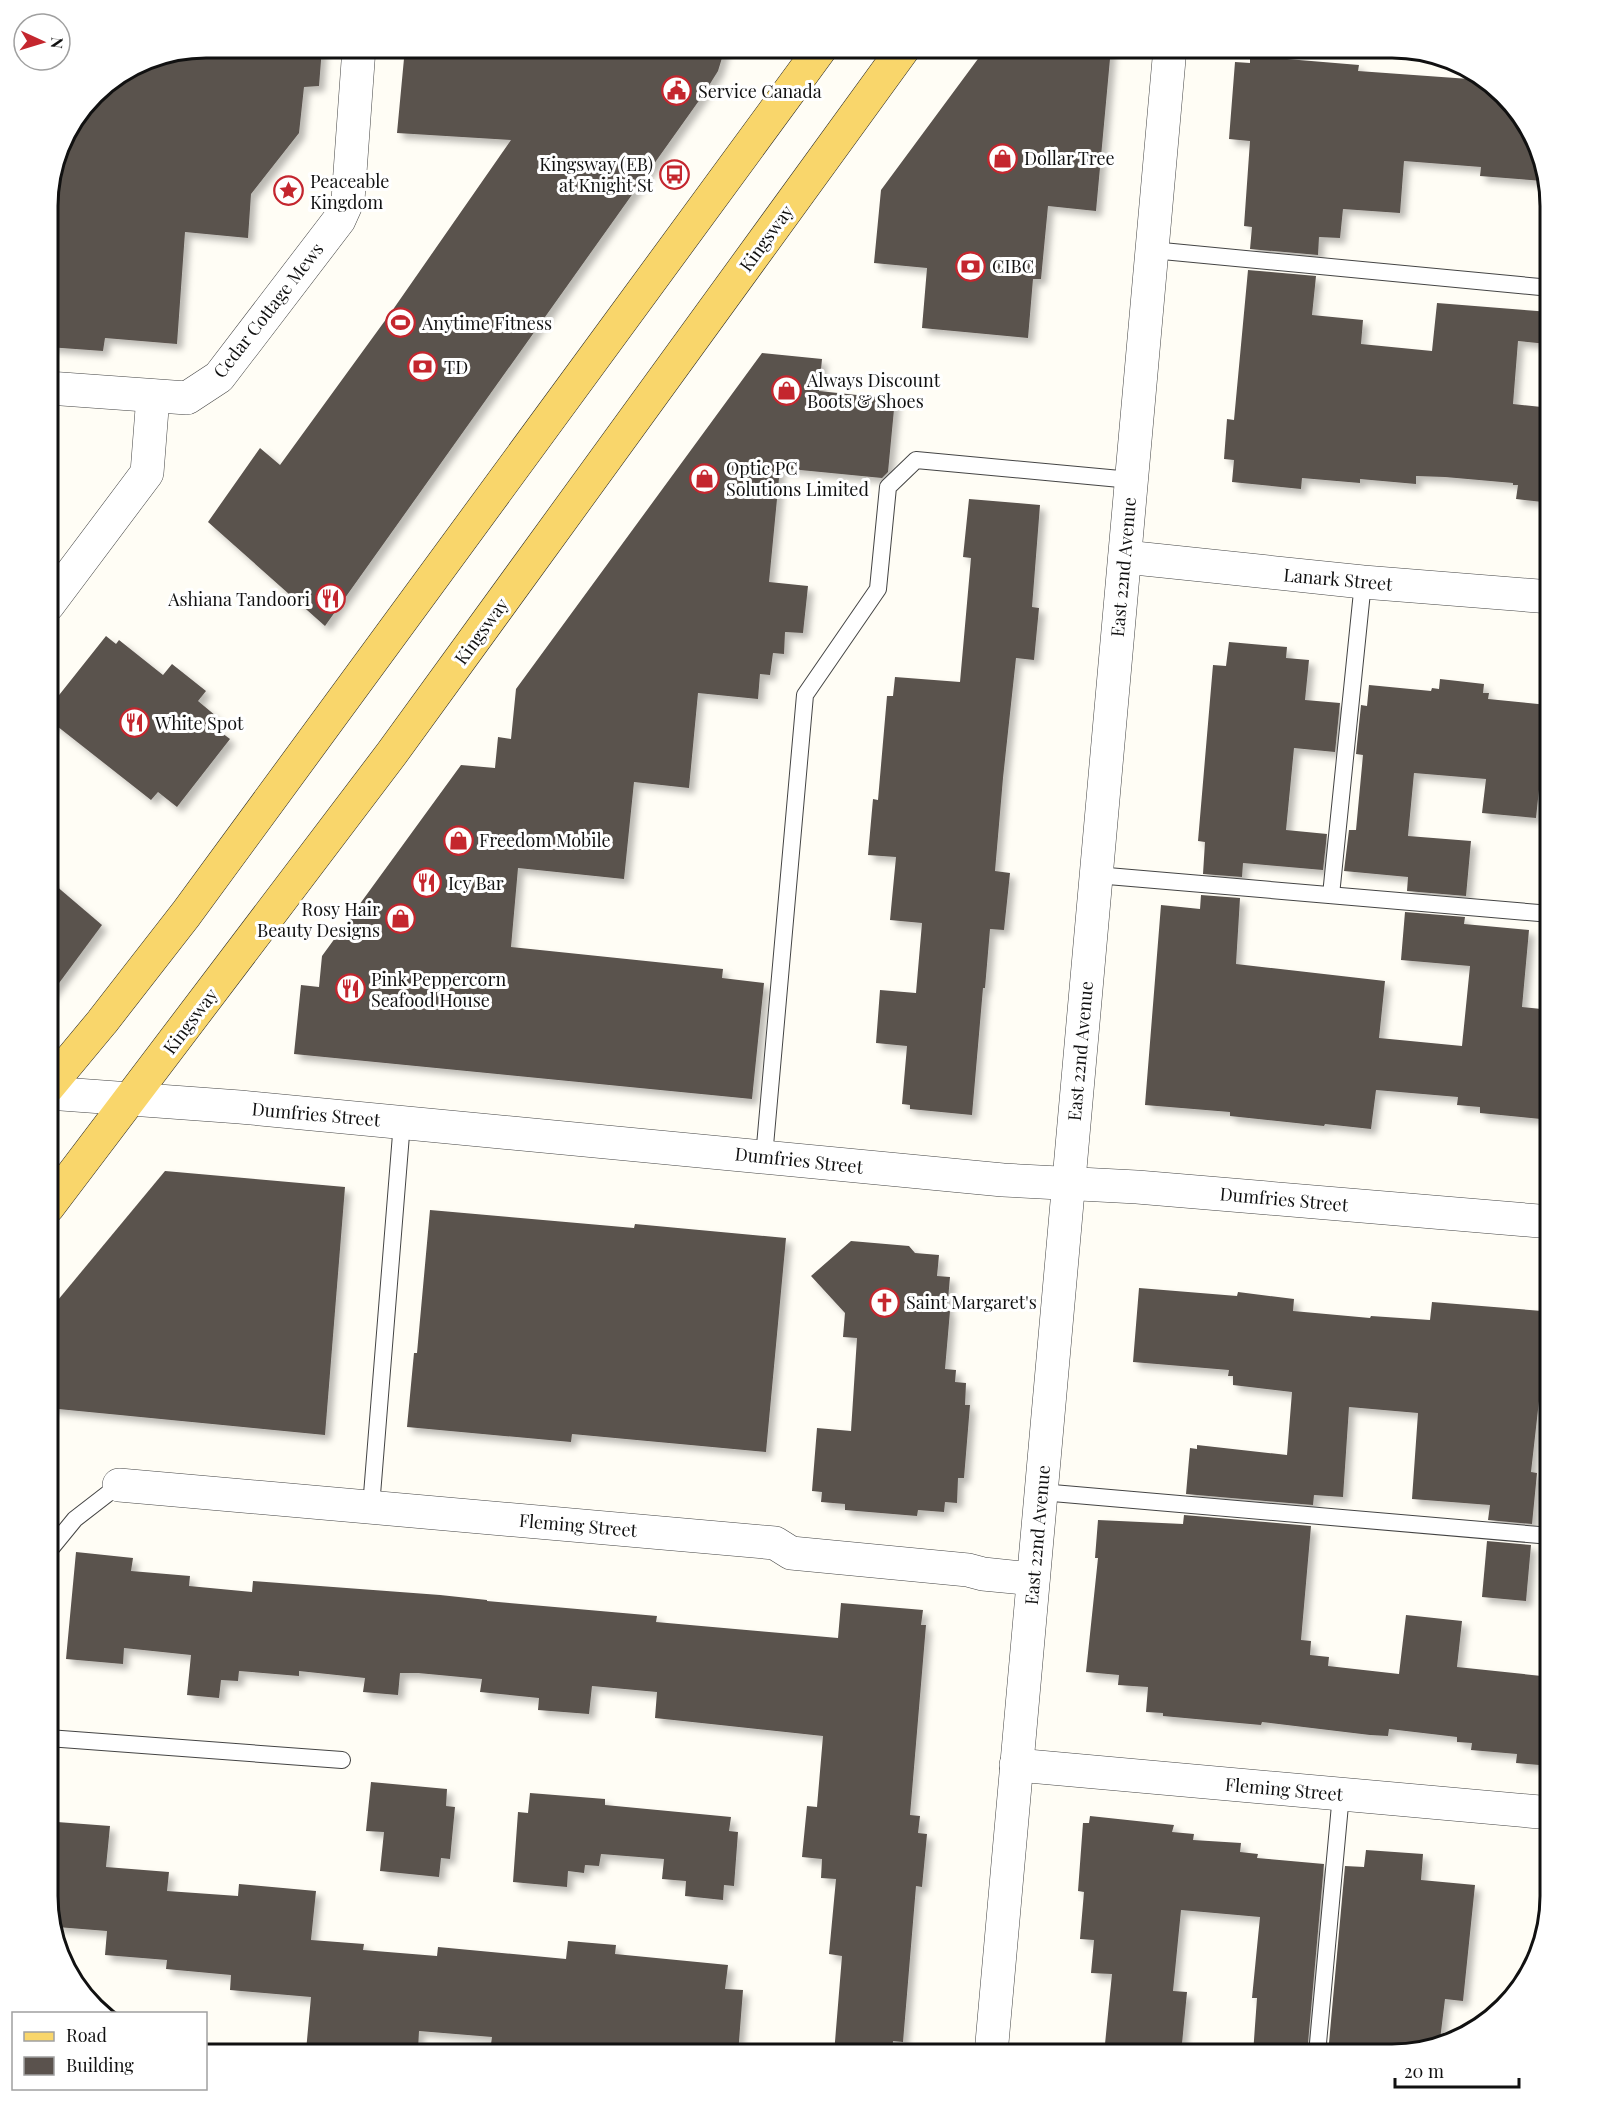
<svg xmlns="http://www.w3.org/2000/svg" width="1599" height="2102" viewBox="0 0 1599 2102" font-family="'Playfair Display',serif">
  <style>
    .building { fill: #5a524d; filter: url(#shadow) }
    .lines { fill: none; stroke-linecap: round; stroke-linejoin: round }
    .service-casing { stroke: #444; stroke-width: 18 }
    .minor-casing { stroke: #444; stroke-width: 34 }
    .primary-casing { stroke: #222; stroke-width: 34 }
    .service { stroke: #fff; stroke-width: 16 }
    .minor { stroke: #fff; stroke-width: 33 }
    .primary { stroke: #f9d66b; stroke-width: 33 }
    .labels { text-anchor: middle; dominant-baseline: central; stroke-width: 6; stroke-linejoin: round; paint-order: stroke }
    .poi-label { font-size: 18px; fill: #111; stroke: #fff; text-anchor: start }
    .street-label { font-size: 18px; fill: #111; stroke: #fff }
    .rim { fill: none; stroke: #111; stroke-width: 3 }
  </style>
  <defs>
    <filter id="shadow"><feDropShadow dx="5.5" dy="5.5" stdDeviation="3" flood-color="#0004"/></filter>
  </defs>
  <rect width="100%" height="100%" fill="#fffdf5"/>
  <g class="building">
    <polygon points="207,48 322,48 319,86 304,87 299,133 251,194 248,238 185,232 177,344 105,338 103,351 48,347 48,196 65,136 102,88 146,60"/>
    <polygon points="405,48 725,48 718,71 703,95 325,626 208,522 260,448 280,465 392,311 511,140 397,133"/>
    <polygon points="986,48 1111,48 1096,211 1048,206 1041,279 1033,279 1028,338 922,328 927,268 874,263 881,190"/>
    <polygon points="1250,56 1359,65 1358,71 1483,80 1524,119 1543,181 1480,176 1481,167 1404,161 1400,213 1343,209 1340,238 1319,237 1318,255 1250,249 1252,227 1244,226 1250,141 1229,139 1235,62 1250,63"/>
    <polygon points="1248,270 1316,276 1312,315 1363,320 1361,344 1432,351 1437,303 1550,312 1547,344 1518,341 1513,404 1551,408 1551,503 1516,499 1518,485 1513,485 1513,483 1445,477 1416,476 1416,484 1360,479 1360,483 1302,478 1301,489 1232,482 1234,460 1224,459 1227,419 1234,420"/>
    <polygon points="762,353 822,359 819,391 895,399 888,472 882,478 780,468 769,582 808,586 803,633 785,632 784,654 773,653 770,675 760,674 758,699 698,693 689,788 634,782 624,879 518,868 511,947 723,969 722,978 764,983 752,1099 294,1054 301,985 319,987 322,956 461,765 495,768 498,737 511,739 516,689"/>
    <polygon points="969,499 1040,505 1032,607 1039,608 1034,660 1016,658 1003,778 995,871 1010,873 1004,930 990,929 985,988 983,988 972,1115 910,1109 910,1105 902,1104 907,1046 876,1043 880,990 916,993 922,923 890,920 896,857 868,855 873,799 878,800 887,696 893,696 895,677 960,682 971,558 963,557"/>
    <polygon points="106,636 116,644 119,640 163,675 172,664 206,691 198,701 216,716 210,724 230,739 177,807 158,792 151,800 48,719 48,709"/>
    <polygon points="1229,642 1287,647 1286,658 1309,660 1305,700 1340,703 1335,752 1294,748 1286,830 1327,834 1323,870 1243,863 1242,877 1203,874 1205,842 1198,841 1213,665 1226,666"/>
    <polygon points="1440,679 1484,684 1483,693 1489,693 1488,699 1548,705 1536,818 1482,813 1486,779 1414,773 1408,836 1471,841 1466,896 1407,891 1408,877 1344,871 1349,830 1356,830 1363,755 1356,754 1361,705 1367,706 1369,685 1431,691 1432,688 1439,689"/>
    <polygon points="48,879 102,925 48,998"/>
    <polygon points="1201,895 1240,898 1236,964 1385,981 1379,1038 1462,1046 1470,966 1401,960 1405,912 1465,917 1464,924 1529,930 1522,1007 1551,1010 1551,1120 1480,1113 1480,1107 1457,1105 1458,1097 1376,1090 1371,1129 1325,1124 1324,1126 1230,1116 1230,1112 1145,1105 1161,905 1200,909"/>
    <polygon points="165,1171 345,1187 325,1435 48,1408 48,1312"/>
    <polygon points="430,1210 634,1228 635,1224 786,1238 766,1452 572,1434 571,1442 407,1427 414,1353 417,1353"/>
    <polygon points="851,1241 909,1246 915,1253 939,1255 937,1276 950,1277 947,1311 950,1311 945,1369 956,1370 955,1382 966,1383 965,1405 970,1405 964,1478 958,1478 957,1503 945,1502 944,1512 918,1510 917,1516 845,1510 845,1504 821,1502 822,1492 812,1491 817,1428 851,1431 857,1338 843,1337 845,1313 811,1276"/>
    <polygon points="1139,1288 1237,1296 1238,1292 1294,1299 1293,1311 1370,1318 1371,1316 1430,1320 1432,1302 1542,1311 1542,1314 1549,1315 1541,1401 1539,1401 1531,1472 1537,1473 1532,1524 1488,1520 1490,1505 1412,1499 1418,1413 1349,1407 1343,1497 1314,1495 1313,1505 1186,1494 1190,1448 1197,1449 1197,1445 1287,1455 1292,1392 1233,1385 1233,1376 1228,1376 1229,1370 1133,1362"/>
    <polygon points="1184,1515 1311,1526 1301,1640 1311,1641 1310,1655 1329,1657 1328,1666 1399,1674 1406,1615 1462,1621 1457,1667 1551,1677 1551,1766 1516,1763 1517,1754 1471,1750 1472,1743 1457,1742 1457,1737 1389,1729 1388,1736 1370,1735 1262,1722 1261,1725 1163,1716 1163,1713 1146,1712 1148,1687 1118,1685 1119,1675 1086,1672 1098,1558 1095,1558 1098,1520 1183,1524"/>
    <polygon points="1487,1541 1531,1545 1526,1601 1482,1597"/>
    <polygon points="76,1552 133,1558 131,1571 190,1576 189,1586 252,1592 253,1581 440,1595 487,1600 487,1601 657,1616 656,1622 838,1638 841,1603 923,1610 921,1625 926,1625 910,1815 920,1816 918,1833 927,1834 922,1887 916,1886 903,2042 893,2041 892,2054 834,2054 842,1956 829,1954 836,1879 821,1878 822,1859 802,1857 807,1806 817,1807 823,1736 655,1718 657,1692 592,1686 589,1714 538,1710 539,1698 480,1692 482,1679 418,1673 400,1673 398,1695 363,1692 365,1678 299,1671 299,1676 239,1671 238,1681 221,1680 219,1698 187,1695 191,1655 124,1648 123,1664 66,1659"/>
    <polygon points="371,1782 447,1789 446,1806 455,1807 450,1859 441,1858 439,1877 380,1871 384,1832 366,1831"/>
    <polygon points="530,1793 605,1799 605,1805 731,1817 729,1831 738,1832 734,1886 724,1885 723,1900 685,1896 686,1881 662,1879 664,1859 601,1854 599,1866 585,1865 584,1873 568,1871 567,1887 513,1882 518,1812 528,1813"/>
    <polygon points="1090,1816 1174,1825 1172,1832 1194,1834 1193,1840 1241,1843 1240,1852 1258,1854 1257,1858 1324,1864 1307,2054 1253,2054 1257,1998 1252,1998 1260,1917 1181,1910 1173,1991 1187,1992 1181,2054 1104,2054 1112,1974 1091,1973 1094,1940 1080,1939 1084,1892 1078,1891 1083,1823 1089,1823"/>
    <polygon points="57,1822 110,1826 106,1867 169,1872 167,1891 238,1896 239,1884 316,1891 311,1940 364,1944 363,1950 437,1956 438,1947 566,1959 568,1941 616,1945 615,1954 728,1965 725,1989 743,1990 738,2054 659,2054 587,2047 587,2052 549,2049 491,2044 492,2037 419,2031 418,2050 355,2044 354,2054 306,2051 311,1997 230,1990 231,1975 166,1969 167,1960 105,1955 107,1931 57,1927 50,1901"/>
    <polygon points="1366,1850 1423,1854 1421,1880 1475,1885 1463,2001 1445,1999 1440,2040 1393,2054 1328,2054 1345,1866 1364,1867"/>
  </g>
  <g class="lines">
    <defs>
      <g id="service">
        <polyline points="1152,250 1551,288"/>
        <polyline points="1096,875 1551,914"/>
        <polyline points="1331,895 1363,582"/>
        <polyline points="764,1157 805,695 878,589 888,487 916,460 1131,480"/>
        <polyline points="1041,1492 1551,1536"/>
        <polyline points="371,1507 402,1122"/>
        <polyline points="48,1552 75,1519 119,1485"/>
        <polyline points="48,1738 342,1760"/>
        <polyline points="1317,2054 1341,1794"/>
      </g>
      <g id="minor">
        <polyline points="48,388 187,398 219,377 339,220 348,200 359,48"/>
        <polyline points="1125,557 1363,582 1551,597"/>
        <polyline points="48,605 147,473 153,396"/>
        <polyline points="48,1093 240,1107 1003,1180 1137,1187 1551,1222"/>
        <polyline points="119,1485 775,1543 791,1553 968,1570 983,1574 1033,1579"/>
        <polyline points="1016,1765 1551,1813"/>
        <polyline points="991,2054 1170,48"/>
      </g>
      <g id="primary">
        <polyline points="48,1087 102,1022 186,914 821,48"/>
        <polyline points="48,1207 392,753 904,48"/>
      </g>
    </defs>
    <use href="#service" class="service-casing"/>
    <use href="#minor" class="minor-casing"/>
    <use href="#primary" class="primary-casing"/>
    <use href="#service" class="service"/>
    <use href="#minor" class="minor"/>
    <use href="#primary" class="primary"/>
  </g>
  <defs>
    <symbol id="civic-ring" viewBox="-11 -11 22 22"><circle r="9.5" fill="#fff" stroke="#c4262e" stroke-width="1.5"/><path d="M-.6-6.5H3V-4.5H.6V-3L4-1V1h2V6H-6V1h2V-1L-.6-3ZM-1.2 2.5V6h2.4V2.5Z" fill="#c4262e"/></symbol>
    <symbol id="shop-ring" viewBox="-11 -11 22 22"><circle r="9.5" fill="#fff" stroke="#c4262e" stroke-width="1.5"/><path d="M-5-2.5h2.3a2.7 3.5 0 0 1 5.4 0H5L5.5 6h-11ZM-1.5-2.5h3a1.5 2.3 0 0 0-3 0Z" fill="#c4262e"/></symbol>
    <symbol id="bus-ring" viewBox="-11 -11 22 22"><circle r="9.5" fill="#fff" stroke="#c4262e" stroke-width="1.5"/><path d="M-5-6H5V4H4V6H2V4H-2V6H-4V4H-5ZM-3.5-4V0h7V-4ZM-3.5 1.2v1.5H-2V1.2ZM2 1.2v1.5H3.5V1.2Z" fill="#c4262e"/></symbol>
    <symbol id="sight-ring" viewBox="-11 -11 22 22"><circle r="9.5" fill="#fff" stroke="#c4262e" stroke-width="1.5"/><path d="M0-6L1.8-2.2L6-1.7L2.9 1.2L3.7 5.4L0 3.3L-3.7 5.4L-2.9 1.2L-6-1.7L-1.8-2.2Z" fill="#c4262e"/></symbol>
    <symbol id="bank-ring" viewBox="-11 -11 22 22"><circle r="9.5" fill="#fff" stroke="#c4262e" stroke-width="1.5"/><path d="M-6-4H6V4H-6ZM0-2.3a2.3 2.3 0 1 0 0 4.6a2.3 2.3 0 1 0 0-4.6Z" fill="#c4262e"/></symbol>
    <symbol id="stadium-ring" viewBox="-11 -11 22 22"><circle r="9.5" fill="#fff" stroke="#c4262e" stroke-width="1.5"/><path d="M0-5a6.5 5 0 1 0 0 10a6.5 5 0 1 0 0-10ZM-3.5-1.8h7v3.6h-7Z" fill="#c4262e"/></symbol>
    <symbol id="restaurant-ring" viewBox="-11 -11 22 22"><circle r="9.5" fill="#fff" stroke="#c4262e" stroke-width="1.5"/><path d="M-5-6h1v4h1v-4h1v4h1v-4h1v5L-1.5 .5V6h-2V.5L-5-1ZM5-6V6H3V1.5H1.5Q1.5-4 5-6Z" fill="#c4262e"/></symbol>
    <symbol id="church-ring" viewBox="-11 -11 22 22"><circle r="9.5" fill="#fff" stroke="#c4262e" stroke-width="1.5"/><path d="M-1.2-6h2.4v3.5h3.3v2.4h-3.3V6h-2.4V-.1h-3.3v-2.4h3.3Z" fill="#c4262e"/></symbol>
  </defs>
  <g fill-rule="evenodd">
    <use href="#civic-ring" x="660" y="74" width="33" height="33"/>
    <use href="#shop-ring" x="986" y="142" width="33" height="33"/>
    <use href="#bus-ring" x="658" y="158" width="33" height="33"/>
    <use href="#sight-ring" x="272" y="174" width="33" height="33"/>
    <use href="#bank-ring" x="954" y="250" width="33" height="33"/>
    <use href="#stadium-ring" x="384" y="306" width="33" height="33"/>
    <use href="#bank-ring" x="406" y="350" width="33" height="33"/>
    <use href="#shop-ring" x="770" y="374" width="33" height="33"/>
    <use href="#shop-ring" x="688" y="462" width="33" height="33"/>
    <use href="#restaurant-ring" x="314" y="582" width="33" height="33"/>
    <use href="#restaurant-ring" x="118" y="706" width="33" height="33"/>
    <use href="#shop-ring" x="442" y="824" width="33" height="33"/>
    <use href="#restaurant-ring" x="410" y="866" width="33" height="33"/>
    <use href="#shop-ring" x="384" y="902" width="33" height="33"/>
    <use href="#restaurant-ring" x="334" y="972" width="33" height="33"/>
    <use href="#church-ring" x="868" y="1286" width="33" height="33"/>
  </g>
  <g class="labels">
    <g class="poi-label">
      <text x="698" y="91">Service Canada</text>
      <text x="1024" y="158">Dollar Tree</text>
      <text x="653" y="164" text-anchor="end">Kingsway (EB)<tspan x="653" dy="21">at Knight St</tspan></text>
      <text x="310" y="181">Peaceable<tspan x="310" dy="21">Kingdom</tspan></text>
      <text x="992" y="266">CIBC</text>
      <text x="422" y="323">Anytime Fitness</text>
      <text x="444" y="367">TD</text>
      <text x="807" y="380">Always Discount<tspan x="807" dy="21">Boots &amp; Shoes</tspan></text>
      <text x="726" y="468">Optic PC<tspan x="726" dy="21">Solutions Limited</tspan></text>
      <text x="310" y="599" text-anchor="end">Ashiana Tandoori</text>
      <text x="155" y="723">White Spot</text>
      <text x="479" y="840">Freedom Mobile</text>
      <text x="448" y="883">Icy Bar</text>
      <text x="380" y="909" text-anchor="end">Rosy Hair<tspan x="380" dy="21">Beauty Designs</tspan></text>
      <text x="371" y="979">Pink Peppercorn<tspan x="371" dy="21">Seafood House</tspan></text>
      <text x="906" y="1302">Saint Margaret's</text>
    </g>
    <g class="street-label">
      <text transform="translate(766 238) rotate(-54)">Kingsway</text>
      <text transform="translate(268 310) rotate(-52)">Cedar Cottage Mews</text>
      <text transform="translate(1123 567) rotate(-85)">East 22nd Avenue</text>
      <text transform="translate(1338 579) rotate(5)">Lanark Street</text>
      <text transform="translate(481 631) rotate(-54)">Kingsway</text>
      <text transform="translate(190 1021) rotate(-53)">Kingsway</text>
      <text transform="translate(1080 1051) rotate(-85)">East 22nd Avenue</text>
      <text transform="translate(316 1114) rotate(5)">Dumfries Street</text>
      <text transform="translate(799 1160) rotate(6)">Dumfries Street</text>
      <text transform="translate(1284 1199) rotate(5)">Dumfries Street</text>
      <text transform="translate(578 1525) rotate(5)">Fleming Street</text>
      <text transform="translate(1037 1535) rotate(-85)">East 22nd Avenue</text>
      <text transform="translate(1284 1789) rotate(5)">Fleming Street</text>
    </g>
  </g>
  <path d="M0 0H1599V2102H0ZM206 58H1392A148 148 0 0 1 1540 206V1896A148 148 0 0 1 1392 2044H206A148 148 0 0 1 58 1896V206A148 148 0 0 1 206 58Z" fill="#fff" fill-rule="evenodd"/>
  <path class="rim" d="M206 58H1392A148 148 0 0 1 1540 206V1896A148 148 0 0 1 1392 2044H206A148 148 0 0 1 58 1896V206A148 148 0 0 1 206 58Z"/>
  <rect x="12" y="2012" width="195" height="78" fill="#ffffff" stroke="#a0a0a0" stroke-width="1.5"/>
  <rect x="24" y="2032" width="30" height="9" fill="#f9d66b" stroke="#a0a0a0" stroke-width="1.5"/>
  <text x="66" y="2042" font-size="18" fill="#111111">Road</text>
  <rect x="24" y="2057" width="30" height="18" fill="#5a524d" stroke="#a0a0a0" stroke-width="1.5"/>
  <text x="66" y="2072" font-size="18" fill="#111111">Building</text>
  <g transform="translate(42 42) rotate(94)"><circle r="28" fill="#ffffff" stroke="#a0a0a0" stroke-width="1.5"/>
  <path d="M0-4.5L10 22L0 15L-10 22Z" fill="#c4262e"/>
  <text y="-9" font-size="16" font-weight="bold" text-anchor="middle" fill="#111111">N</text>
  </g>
  <path d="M1395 2078v9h124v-9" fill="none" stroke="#111111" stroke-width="3"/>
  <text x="1404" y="2078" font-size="18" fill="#111111" stroke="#ffffff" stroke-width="4.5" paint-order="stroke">20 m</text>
</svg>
